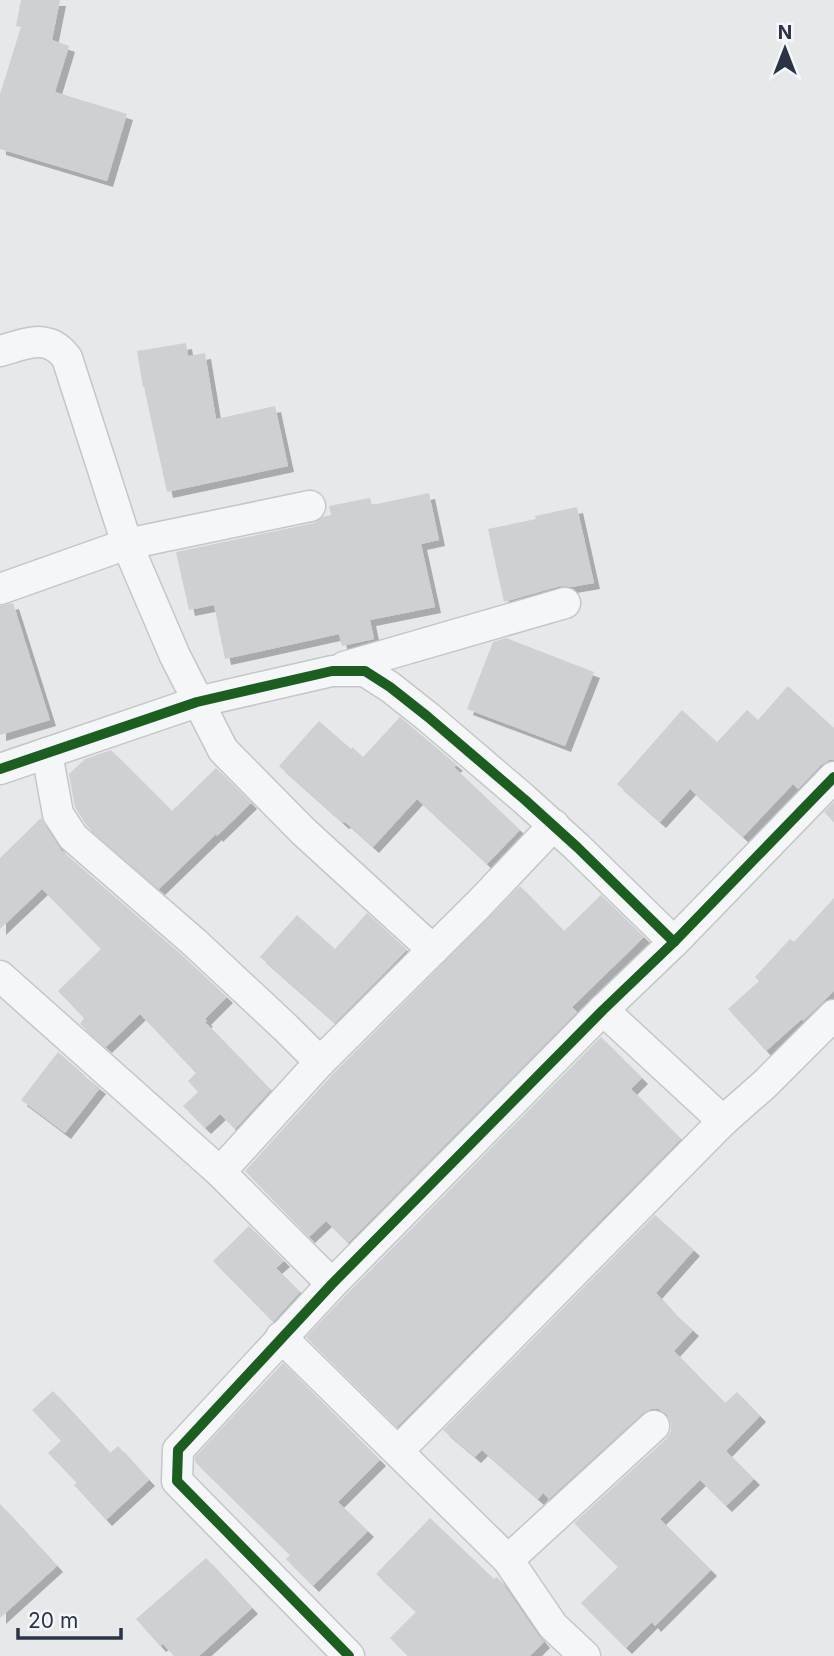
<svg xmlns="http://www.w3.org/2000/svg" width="834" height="1656" viewBox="0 0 834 1656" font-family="Inter,sans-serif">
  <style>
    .building { fill: #ced0d3; filter: url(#shadow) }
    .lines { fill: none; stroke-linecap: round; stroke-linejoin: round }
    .street-casing { stroke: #c4c6c8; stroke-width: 33 }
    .street { stroke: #f5f6f7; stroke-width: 30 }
    .cycleway-casing { stroke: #f4f6f9; stroke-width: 15 }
    .cycleway { stroke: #1b5e20; stroke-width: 10 }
  </style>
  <defs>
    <filter id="shadow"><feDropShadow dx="6" dy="6" stdDeviation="0" flood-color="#0004"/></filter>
  </defs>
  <rect width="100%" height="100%" fill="#e6e8ea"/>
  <g class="building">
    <polygon points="21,0 60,0 52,40 69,46 55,92 127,114 107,181 0,149 0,94 21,27 16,26"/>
    <polygon points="186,343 188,356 205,353 216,419 275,406 288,466 167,492 144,387 143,387 137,351"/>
    <polygon points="429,493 439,540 421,544 435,607 370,620 374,639 342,646 339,634 225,659 214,605 189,610 176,552 314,523 323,517 331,515 329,506 370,498 372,505"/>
    <polygon points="577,507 594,583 571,587 560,586 504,602 488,529 536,519 535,516"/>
    <polygon points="13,603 50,720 0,735 0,606"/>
    <polygon points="506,638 594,672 565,746 467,709 493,642"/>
    <polygon points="788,686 834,728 834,760 829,760 821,765 798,789 793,784 743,837 690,789 660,822 617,784 682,710 717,742 747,710 758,720"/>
    <polygon points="400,717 457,765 454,767 520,830 487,864 417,799 373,847 345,822 343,823 279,766 319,721 351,749 352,747 363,757"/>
    <polygon points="111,750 172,811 216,768 251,803 217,836 216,834 159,889 86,825 75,807 69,774 85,759"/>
    <polygon points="834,802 834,822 824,812"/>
    <polygon points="41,818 61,850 183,956 227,997 205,1019 207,1021 205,1022 271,1090 235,1129 220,1114 205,1128 183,1106 198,1092 188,1081 196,1073 140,1014 106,1047 80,1024 84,1018 58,991 101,949 42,889 0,929 0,858"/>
    <polygon points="520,886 564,931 601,895 644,937 572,1007 577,1012 348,1243 326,1221 309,1237 245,1171 333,1074"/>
    <polygon points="834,898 834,991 803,1021 802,1019 766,1051 728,1009 759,981 755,977 790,939 794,942"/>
    <polygon points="367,913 407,950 335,1023 260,957 297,915 335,949"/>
    <polygon points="601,1037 642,1078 631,1089 681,1139 397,1427 306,1337 345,1296"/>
    <polygon points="58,1052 80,1071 79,1072 100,1088 65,1133 21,1100"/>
    <polygon points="655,1215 694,1250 656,1293 675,1314 693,1330 674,1351 725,1403 737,1392 760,1416 726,1451 754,1479 726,1506 700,1480 660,1519 711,1570 655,1626 652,1622 626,1648 581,1603 618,1567 574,1523 666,1439 671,1431 671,1423 667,1415 659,1409 651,1409 643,1413 549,1499 543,1493 538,1499 482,1450 475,1457 443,1430"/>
    <polygon points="249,1226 284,1261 276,1268 300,1292 273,1322 213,1261"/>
    <polygon points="283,1363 380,1460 338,1502 368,1531 313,1586 286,1559 290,1555 195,1462 195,1457"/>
    <polygon points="53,1391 110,1453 118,1446 149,1480 106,1520 74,1485 77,1483 48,1453 61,1441 32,1410"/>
    <polygon points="0,1504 57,1566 0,1618"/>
    <polygon points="430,1518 494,1579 497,1577 502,1582 539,1636 544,1642 530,1656 408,1656 390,1638 416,1612 376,1574"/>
    <polygon points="206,1558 252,1608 199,1656 174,1656 163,1644 160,1646 136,1619"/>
  </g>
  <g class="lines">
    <defs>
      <g id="street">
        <path d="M0 351C26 344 48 332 67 358L127 544 175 656 223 750 304 832 433 950"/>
        <polyline points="0,589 127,544 310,506"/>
        <polyline points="344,667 565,603"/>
        <polyline points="47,753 58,814 73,837 195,943 286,1028 320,1062"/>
        <polyline points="0,769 197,702 332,671 365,671 390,687 428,717 524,799 577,847 674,942"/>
        <polyline points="0,976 220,1172"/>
        <polyline points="603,1010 723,1121"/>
        <polyline points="332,1284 220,1172 320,1062 479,904 554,825"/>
        <polyline points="281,1337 508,1560 553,1626 585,1656"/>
        <polyline points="398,1451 723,1121 765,1084 834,1015"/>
        <polyline points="508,1560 654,1426"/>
        <polyline points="349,1656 177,1481 178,1450 332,1284 603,1010 674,942 834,777"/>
      </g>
    </defs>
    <use href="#street" class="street-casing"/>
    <use href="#street" class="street"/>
    <defs>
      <g id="cycleway">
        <polyline points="0,769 197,702 332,671 365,671 390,687 428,717 524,799 577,847 674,942"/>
        <polyline points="349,1656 177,1481 178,1450 332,1284 603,1010 674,942 834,777"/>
      </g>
    </defs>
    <use href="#cycleway" class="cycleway-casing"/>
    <use href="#cycleway" class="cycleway"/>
  </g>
  <g transform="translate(785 49)" stroke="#f4f6f9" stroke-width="5" paint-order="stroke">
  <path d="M0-5L12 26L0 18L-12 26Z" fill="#2b3445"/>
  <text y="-10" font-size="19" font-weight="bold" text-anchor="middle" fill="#2b3445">N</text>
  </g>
  <path d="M18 1628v10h103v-10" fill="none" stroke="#2b3445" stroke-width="3.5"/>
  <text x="28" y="1628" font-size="21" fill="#2b3445" stroke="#f4f6f9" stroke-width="5" paint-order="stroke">20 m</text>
</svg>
